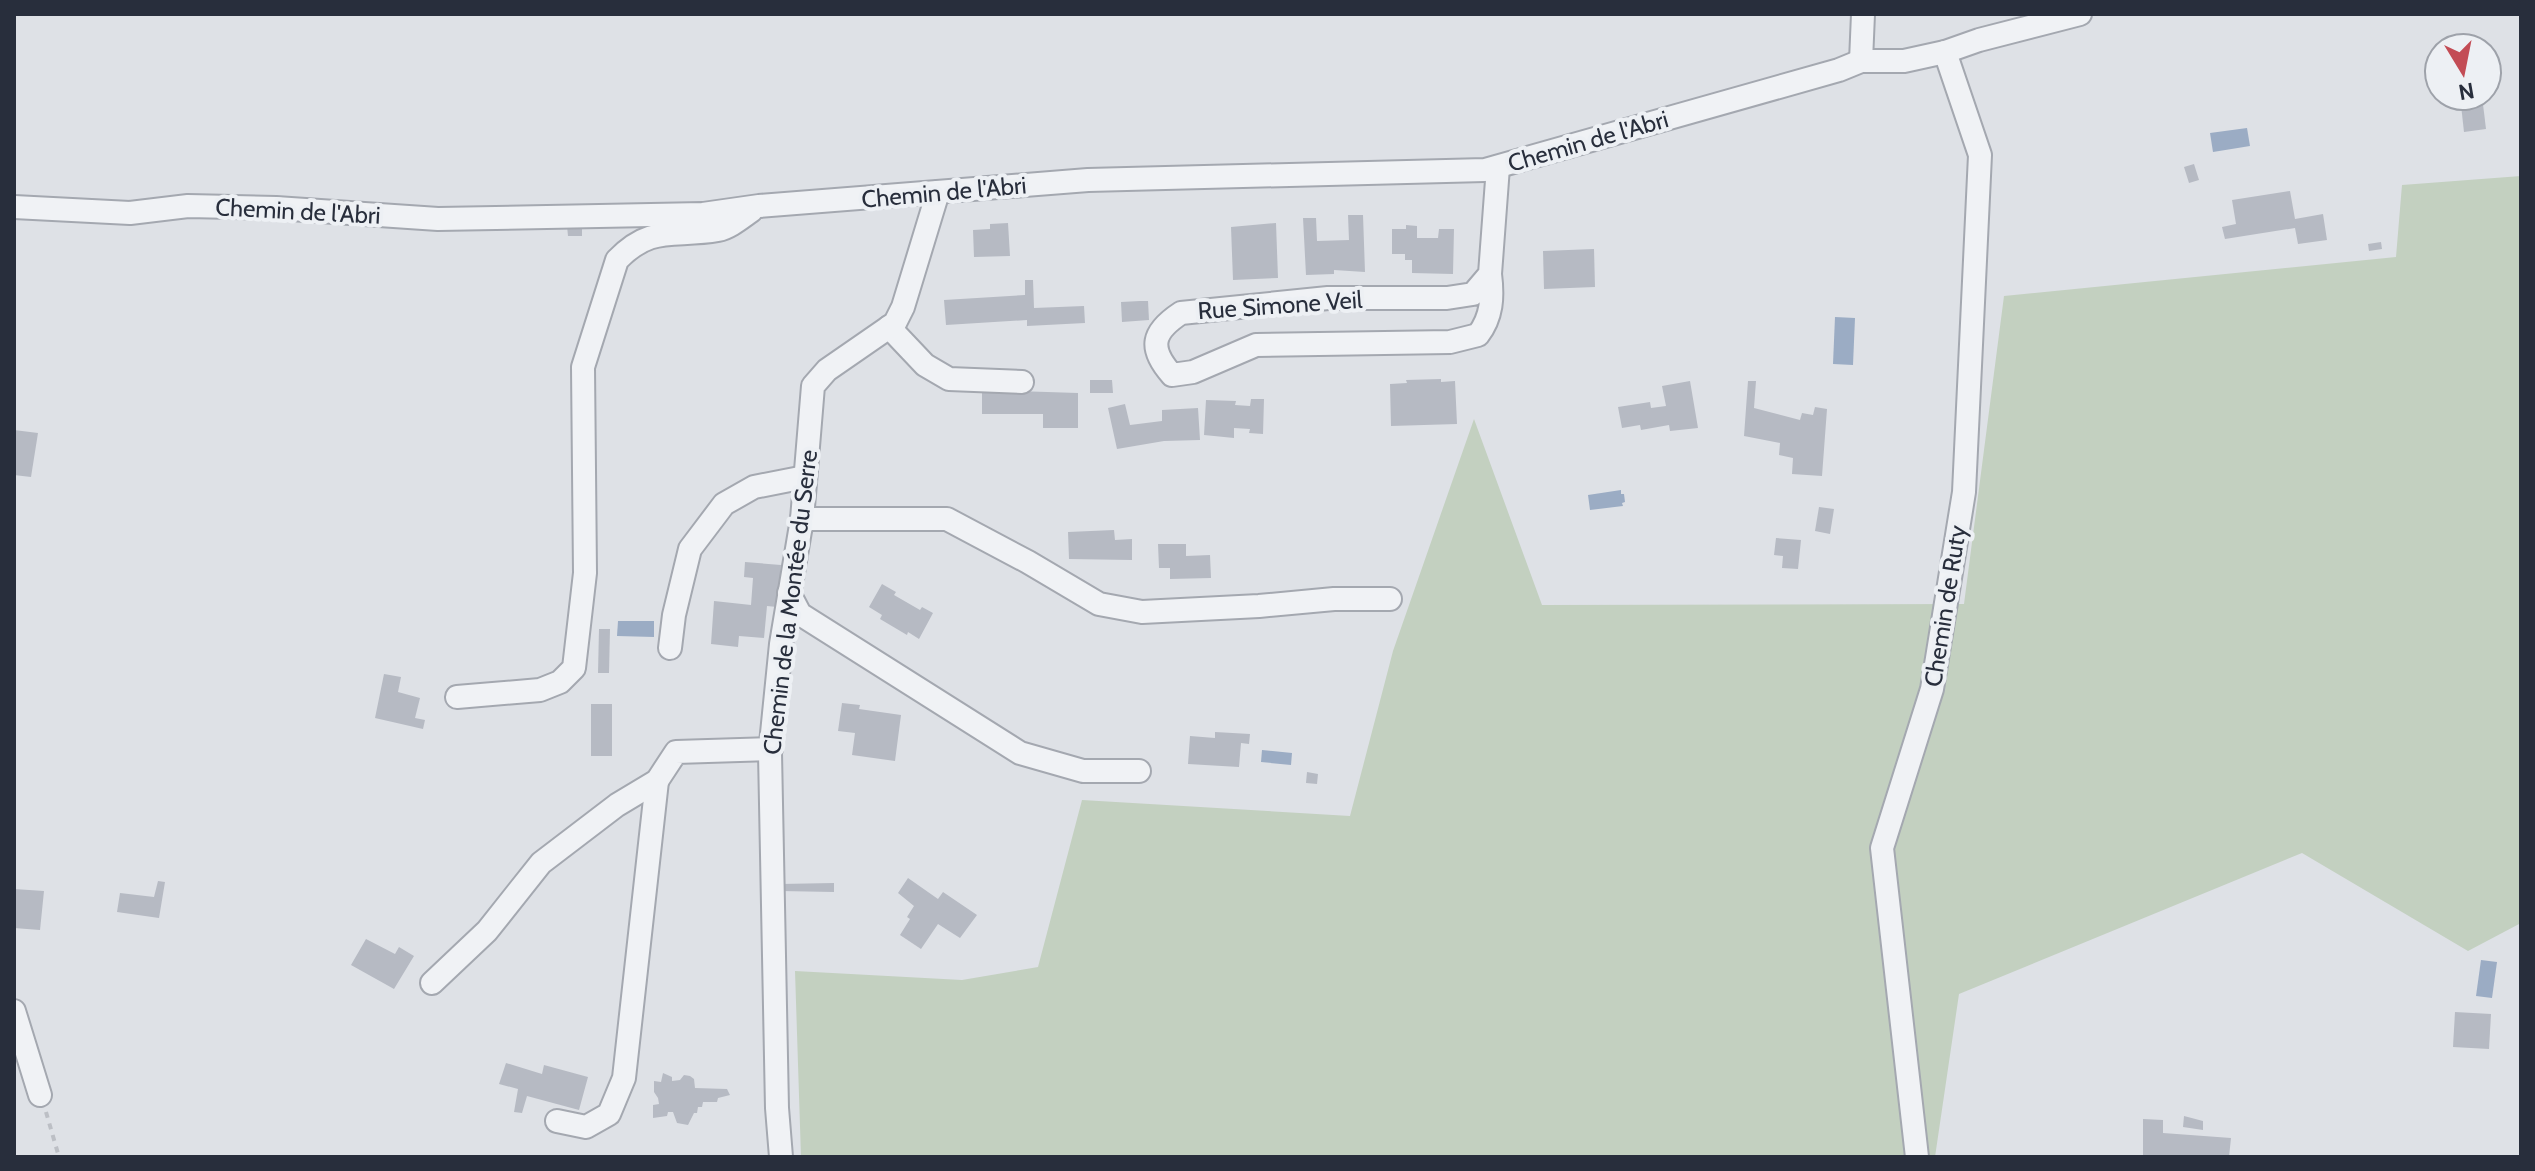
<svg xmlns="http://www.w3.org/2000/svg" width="2535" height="1171" viewBox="0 0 2535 1171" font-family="Cabin,sans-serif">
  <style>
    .green { fill: #c3d0c0 }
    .water { fill: #9bacc4 }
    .building { fill: #b6bac3 }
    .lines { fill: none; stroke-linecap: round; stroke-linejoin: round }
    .minor-casing { stroke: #a4a8b0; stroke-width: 26 }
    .path { stroke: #bcbfc5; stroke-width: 4; stroke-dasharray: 6 6; stroke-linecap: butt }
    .minor { stroke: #f0f2f5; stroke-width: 22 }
    .labels { text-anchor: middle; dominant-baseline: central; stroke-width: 8; stroke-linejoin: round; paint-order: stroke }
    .street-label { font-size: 24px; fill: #282e3c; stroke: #edf0f4 }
  </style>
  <rect width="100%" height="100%" fill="#dee1e6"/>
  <polygon class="green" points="2521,176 2521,923 2468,951 2302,853 1959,994 1935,1157 801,1157 795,971 962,980 1038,967 1082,800 1350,816 1393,651 1474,419 1542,605 1964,604 2004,296 2396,257 2402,185"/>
  <g class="water">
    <polygon points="2247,128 2250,146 2213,152 2210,133"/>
    <polygon points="1835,317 1855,318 1853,365 1833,364"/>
    <polygon points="1621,490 1621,494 1624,494 1625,502 1622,503 1623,506 1590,510 1588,495"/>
    <polygon points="618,621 654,621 654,637 617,636"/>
    <polygon points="1262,750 1292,753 1291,765 1261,762"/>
    <polygon points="2481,960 2497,962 2492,998 2476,996"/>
  </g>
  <g class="building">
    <polygon points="2479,39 2480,48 2454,48 2453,43"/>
    <polygon points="2460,96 2482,96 2486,129 2464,132"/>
    <polygon points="2194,164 2199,180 2189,183 2184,167"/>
    <polygon points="2290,191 2295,219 2323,214 2327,240 2298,244 2295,228 2225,239 2222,227 2236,224 2232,200"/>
    <polygon points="1348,215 1363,215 1365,272 1334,270 1334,274 1306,275 1303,218 1316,218 1317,241 1349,240"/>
    <polygon points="1008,223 1010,256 974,257 973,230 990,229 990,224"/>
    <polygon points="1276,223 1278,278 1233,280 1231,227"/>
    <polygon points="1406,225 1417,226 1417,238 1438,238 1439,229 1454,229 1453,274 1412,273 1412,260 1405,260 1405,254 1392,254 1392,229 1406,229"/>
    <polygon points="567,226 582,227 582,236 568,236"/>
    <polygon points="2381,242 2382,249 2369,251 2368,244"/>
    <polygon points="1594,249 1595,287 1544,289 1543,251"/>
    <polygon points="1025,280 1033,280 1034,308 1084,306 1085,323 1027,326 1027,320 946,325 944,300 1025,295"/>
    <polygon points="1140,301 1148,301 1149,320 1122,322 1121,302"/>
    <polygon points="1441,379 1441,382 1455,381 1457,424 1391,426 1390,384 1407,383 1406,380"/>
    <polygon points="1090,380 1112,380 1113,393 1090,393"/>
    <polygon points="1690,381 1698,428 1670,431 1669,425 1641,430 1640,425 1622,428 1618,407 1650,402 1651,408 1666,406 1662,386"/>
    <polygon points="1748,381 1756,381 1754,408 1800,420 1802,413 1813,415 1815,407 1827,409 1822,476 1792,474 1793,458 1779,455 1780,443 1744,436"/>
    <polygon points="982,390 1078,393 1078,428 1043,428 1043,414 982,414"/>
    <polygon points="1251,399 1264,399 1263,434 1249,433 1250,429 1234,428 1234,438 1204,435 1206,400 1236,401 1235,405 1250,406"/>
    <polygon points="1125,404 1130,425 1162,421 1162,410 1198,408 1200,440 1164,441 1117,449 1108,408"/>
    <polygon points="14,430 38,433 31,477 14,475"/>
    <polygon points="1819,507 1834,509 1830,534 1815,531"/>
    <polygon points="1114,530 1115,540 1132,539 1132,560 1069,559 1068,532"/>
    <polygon points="1776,538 1801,540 1798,569 1782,568 1783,556 1774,555"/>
    <polygon points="1158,544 1186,544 1186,556 1210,555 1211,578 1170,579 1170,568 1159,568"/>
    <polygon points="745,562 781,565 777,607 767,606 764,638 739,636 738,647 711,644 714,601 751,605 753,578 744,577"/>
    <polygon points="882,584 896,592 894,595 920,610 922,607 933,613 919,639 908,632 907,635 880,619 882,615 869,607"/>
    <polygon points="599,629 610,629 609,673 598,673"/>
    <polygon points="384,674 401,677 398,692 420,698 415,718 425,720 423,729 375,718"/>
    <polygon points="842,703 860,705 859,709 901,715 895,761 852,755 855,733 838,731"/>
    <rect x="591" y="704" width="21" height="52"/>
    <polygon points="1215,732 1250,734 1249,744 1241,743 1239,767 1188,764 1190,736 1215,738"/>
    <polygon points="1307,772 1318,774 1317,784 1306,783"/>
    <polygon points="908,878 938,899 943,892 977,915 960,938 938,924 921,949 900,935 910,919 907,917 914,906 898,893"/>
    <polygon points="158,881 165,882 159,918 117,912 120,893 154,897"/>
    <polygon points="834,883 834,892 780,891 780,884"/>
    <polygon points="14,889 44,891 40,930 14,928"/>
    <polygon points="366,939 395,954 399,947 414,956 394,989 351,965"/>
    <polygon points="2455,1012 2491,1014 2489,1049 2453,1047"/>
    <polygon points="506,1063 542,1074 544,1065 588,1077 579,1110 527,1096 522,1113 514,1112 518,1089 499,1084"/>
    <polygon points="663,1073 672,1077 672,1081 680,1080 684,1075 690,1076 694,1079 695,1088 727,1089 730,1095 718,1098 717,1102 703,1102 702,1107 698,1107 697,1113 694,1113 688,1125 677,1123 673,1112 668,1112 667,1116 653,1118 653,1105 659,1104 658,1098 654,1092 654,1081 661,1082"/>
    <polygon points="2184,1116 2203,1121 2203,1130 2183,1127"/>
    <polygon points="2143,1119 2163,1120 2163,1133 2231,1138 2229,1157 2143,1157"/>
  </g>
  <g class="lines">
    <defs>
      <g id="minor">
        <polyline points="1861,61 1863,14"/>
        <polyline points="14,207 130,213 188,206 276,208 438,219 703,214 759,206 1088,180 1485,170 1839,70 1861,61 1904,61 1945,52 1979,40 2080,14"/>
        <path d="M1490 274 1473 294 1447 298H1328L1181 313C1152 332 1148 348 1172 375L1193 372 1256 345 1450 342 1478 335C1492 317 1493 297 1490 274L1498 167"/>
        <polyline points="889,327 925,365 949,379 1022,382"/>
        <polyline points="802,519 947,519 1028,562 1099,604 1142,612 1259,606 1334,599 1390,599"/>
        <polyline points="789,593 800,614 1020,753 1083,771 1139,771"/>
        <polyline points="670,648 674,615 690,549 724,504 754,487 805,477"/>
        <path d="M457 697 540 690 560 682 574 668 585 573 583 367 617 260C652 224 674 238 718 230 729 228 741 218 751 211"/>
        <polyline points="432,983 487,931 541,863 617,805 657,781 676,752 771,749"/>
        <polyline points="14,1011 40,1095"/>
        <polyline points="557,1121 586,1127 609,1114 624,1078 657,781"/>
        <polyline points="781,1157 777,1108 770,753 781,644 802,519 813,386 827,370 895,323 903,307 938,192"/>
        <polyline points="1917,1157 1882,848 1932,689 1964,492 1980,155 1945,52"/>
      </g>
    </defs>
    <use href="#minor" class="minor-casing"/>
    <polyline class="path" points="46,1112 59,1157"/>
    <use href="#minor" class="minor"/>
  </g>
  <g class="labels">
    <g class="street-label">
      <text transform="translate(1588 141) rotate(-16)">Chemin de l'Abri</text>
      <text transform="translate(944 192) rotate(-5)">Chemin de l'Abri</text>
      <text transform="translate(298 211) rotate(3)">Chemin de l'Abri</text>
      <text transform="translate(1280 305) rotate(-4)">Rue Simone Veil</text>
      <text transform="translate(790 602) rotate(-83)">Chemin de la Montée du Serre</text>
      <text transform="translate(1945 606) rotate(-81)">Chemin de Ruty</text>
    </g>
  </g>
  <rect width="2535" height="1171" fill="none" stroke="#282e3c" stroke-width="32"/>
  <g transform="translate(2463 72) rotate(170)"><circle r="38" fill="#edf0f4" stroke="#9ea2aa" stroke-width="2"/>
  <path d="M0-6L14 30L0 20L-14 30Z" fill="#c34c55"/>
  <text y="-12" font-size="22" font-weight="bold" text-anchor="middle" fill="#282e3c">N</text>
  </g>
</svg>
